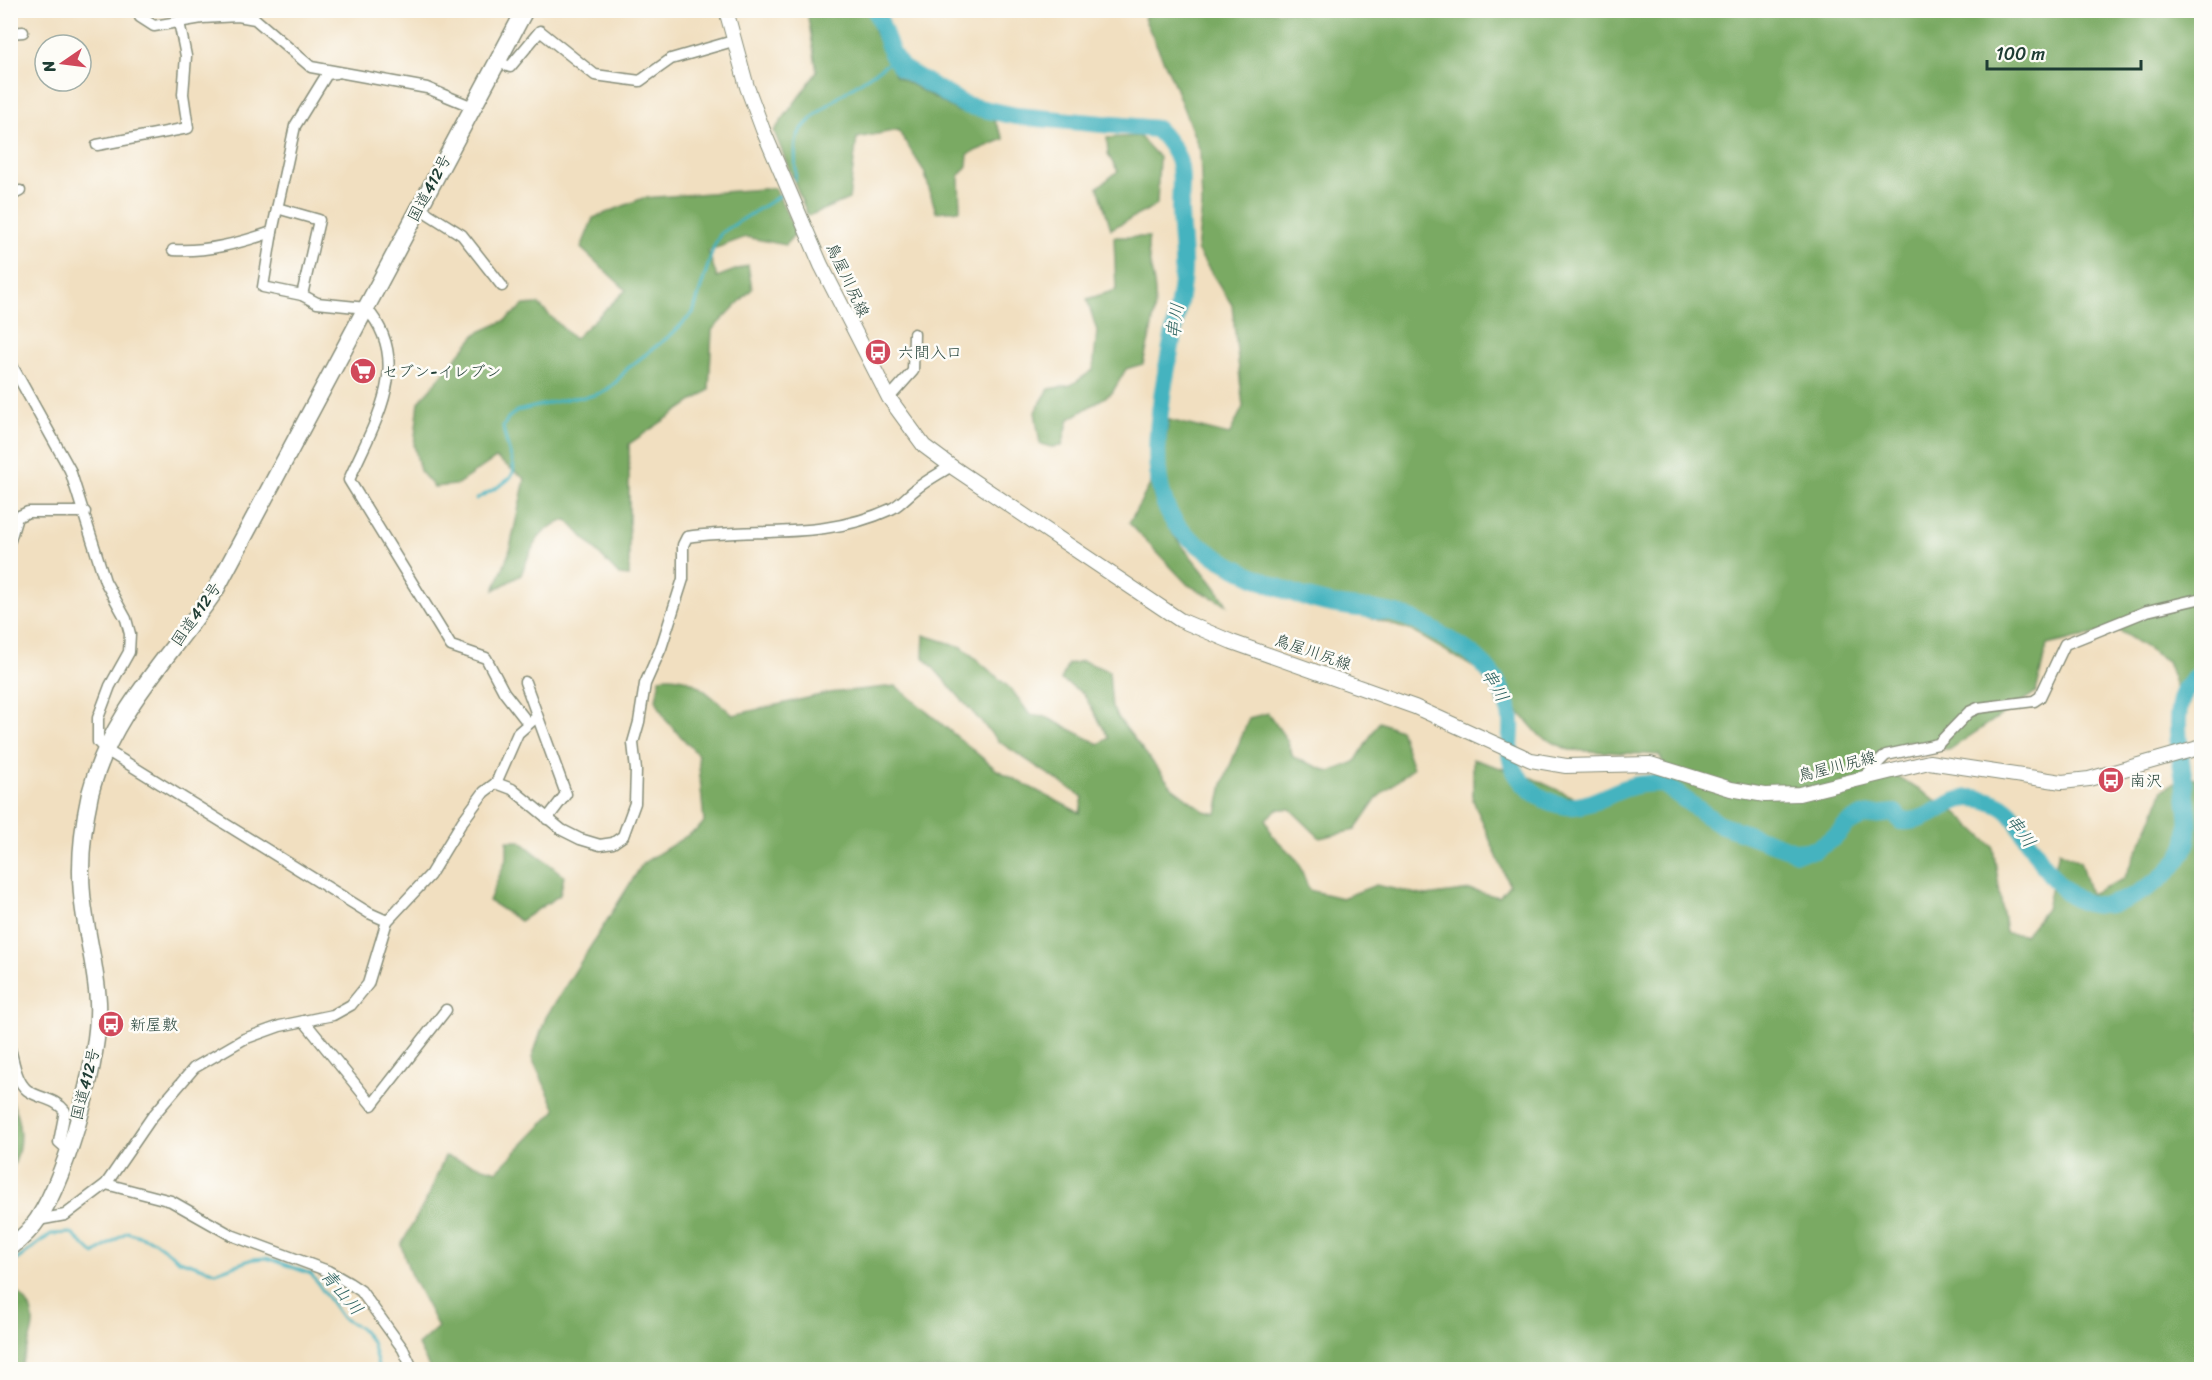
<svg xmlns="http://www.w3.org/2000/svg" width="2212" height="1380" viewBox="0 0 2212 1380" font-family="Sriracha,'Klee One',sans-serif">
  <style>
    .forest { fill: #7aaa64; stroke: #4c744c; stroke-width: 1.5 }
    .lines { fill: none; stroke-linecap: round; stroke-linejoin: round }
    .stream { stroke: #45b3bf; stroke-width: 3 }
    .river { stroke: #45b3bf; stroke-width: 18 }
    .minor-casing { stroke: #888e7a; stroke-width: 13 }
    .major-casing { stroke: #888e7a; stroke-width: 16 }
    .highway-casing { stroke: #888e7a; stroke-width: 19 }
    .minor { stroke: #fff; stroke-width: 10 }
    .major { stroke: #fff; stroke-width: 14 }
    .highway { stroke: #fff; stroke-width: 16 }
    .labels { text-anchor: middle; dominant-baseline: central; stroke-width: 5; stroke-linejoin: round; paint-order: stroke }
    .street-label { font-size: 16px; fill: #1f3d34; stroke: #fdfcf7 }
    .poi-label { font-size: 16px; fill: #1f3d34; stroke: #fdfcf7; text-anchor: start }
    .water-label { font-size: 18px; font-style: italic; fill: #2a605e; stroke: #fdfcf7 }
  </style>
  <rect width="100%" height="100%" fill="#fdfcf7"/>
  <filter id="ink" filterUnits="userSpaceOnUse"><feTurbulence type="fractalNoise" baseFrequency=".0167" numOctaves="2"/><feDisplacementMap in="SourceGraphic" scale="12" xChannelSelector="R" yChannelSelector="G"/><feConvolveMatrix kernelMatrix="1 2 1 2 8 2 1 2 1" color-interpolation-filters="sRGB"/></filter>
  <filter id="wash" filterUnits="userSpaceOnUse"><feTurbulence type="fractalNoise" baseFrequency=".008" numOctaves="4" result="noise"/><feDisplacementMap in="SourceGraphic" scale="24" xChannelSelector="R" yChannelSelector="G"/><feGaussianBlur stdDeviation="1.35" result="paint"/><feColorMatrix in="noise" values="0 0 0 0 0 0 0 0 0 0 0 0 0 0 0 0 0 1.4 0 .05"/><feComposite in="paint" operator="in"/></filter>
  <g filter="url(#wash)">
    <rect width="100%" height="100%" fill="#f1dfc0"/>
    <g class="forest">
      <polygon points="871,10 874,31 896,76 959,112 992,116 1004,139 968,154 967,166 959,176 960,210 936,212 924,171 898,130 857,138 849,199 808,216 774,131 817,72 807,11"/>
      <path d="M1151 11H2201V694L2178 692 2167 661 2117 629 2047 645 2036 692 1949 750 1909 741 1862 762 1898 777 1957 813 1993 847 2006 933 2025 935 2046 909 2059 851 2080 861 2090 894 2124 879 2153 817 2163 789 2188 776 2201 780V1369H430L418 1345 438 1327 410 1273 401 1245 429 1195 445 1156 497 1171 556 1110 532 1058 546 1017 643 863 698 829 704 822 698 755 665 719 656 700 660 678C692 672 710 696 733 715L829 693 896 686 997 770 1080 813 1083 797 998 741 923 656 924 635 962 647 1012 690 1030 715 1046 717 1099 744 1109 738 1083 693 1061 680 1068 664 1083 661 1109 671 1112 708 1122 723 1172 787 1204 811 1217 814 1223 784 1249 718 1268 713 1287 740 1293 757 1330 772 1355 762 1379 722 1400 730 1413 768 1378 797 1355 830 1320 838 1290 809H1277L1266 819 1271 834 1298 861 1309 890 1342 898 1376 885 1426 896 1471 890 1499 897 1509 885 1473 800V759L1532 778 1581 801 1674 783 1659 755 1569 750 1540 736 1485 674 1412 631 1353 612 1323 608 1237 572H1226L1201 556 1165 491 1163 454 1169 420 1229 435 1243 407 1232 305 1197 250 1202 206 1200 151 1172 79 1144 18Z"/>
      <polygon points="1139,136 1159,157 1157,205 1111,229 1098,187 1118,171 1108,155 1107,138"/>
      <path d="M775 188 796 233 785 245 746 237 708 251 717 277 748 265 752 289 712 330 709 390 629 444V576L619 575 567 520C537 527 531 550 521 575L494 590 509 553 525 479 496 458 456 485 434 487 420 471 414 445 419 402 477 333 504 321 524 305 538 304 574 339 626 290 581 248 593 218 643 198Z"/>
      <path d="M1114 237H1149C1145 257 1154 273 1155 293 1156 317 1149 340 1143 364L1126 369 1112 393 1069 419 1062 446 1051 447 1040 444 1035 412 1049 389 1071 385 1093 370 1097 331 1087 299 1116 290Z"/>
      <path d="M1151 483C1157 532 1204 563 1227 605L1188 585 1129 523Z"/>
      <polygon points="507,841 520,841 564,876 560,895 520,921 489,901 507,857"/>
      <path d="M10 1096C22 1123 24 1145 11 1172Z"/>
      <path d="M10 1286C47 1313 31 1333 20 1369H11Z"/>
    </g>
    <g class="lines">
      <g class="stream">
        <path d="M795 180C797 166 793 151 797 138 803 116 875 73 896 58"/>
        <path d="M476 499C531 470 512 476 503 427L508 418 517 411 571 398 587 397 604 392 616 382 628 368 672 334 693 313 714 246 721 233 781 195"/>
        <polyline points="10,1265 51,1234 71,1233 94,1254 127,1232 154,1241 179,1260 216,1272 253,1259 267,1258 311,1274 342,1318 360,1328 372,1342 379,1370"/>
      </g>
      <path class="river" d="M876 10 892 54 902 68 965 105 1016 116 1157 129C1186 159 1181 171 1180 209 1180 230 1184 251 1183 271 1179 341 1127 479 1183 532 1215 563 1288 595 1331 604 1355 609 1380 608 1403 616 1422 622 1441 635 1458 645 1485 661 1502 683 1510 713 1513 726 1510 736 1510 749 1509 778 1539 803 1567 806 1587 808 1608 794 1626 788 1637 784 1650 783 1662 783L1717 823 1797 852 1815 850 1836 836 1847 824 1862 816 1895 813 1901 821C1940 824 1950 782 1999 805 2013 811 2019 826 2027 839 2058 890 2085 929 2147 888 2163 878 2183 860 2187 841 2197 797 2152 697 2202 674"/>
    </g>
  </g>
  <g filter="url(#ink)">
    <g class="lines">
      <defs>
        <g id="minor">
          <polyline points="140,17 154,26 202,18 238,16 255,19 311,67 427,88 473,107"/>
          <polyline points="10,33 23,32"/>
          <polyline points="496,61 510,67 540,31 595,75 640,81 671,59 733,41"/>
          <polyline points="97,145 188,128 183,94 186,56 179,22"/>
          <polyline points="10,196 20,191"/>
          <polyline points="277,208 319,220 302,295"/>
          <polyline points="419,208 462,235 502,286"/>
          <path d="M272 232 263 287 302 295 317 303 366 308C415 363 373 424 349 480L451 646 486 658 504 692 528 723"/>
          <path d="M173 250C207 252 240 243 272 232L295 126 327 74 336 73"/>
          <polyline points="10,362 70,470 105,581 126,619 130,634 129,652 110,686 98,718 98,742 106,750 369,913 387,921"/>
          <polyline points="889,398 913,371 914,334"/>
          <polyline points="10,540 17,517 28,512 85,512"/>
          <polyline points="525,682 566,794 547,819"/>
          <polyline points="1864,777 1886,755 1938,744 1969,712 1978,708 2034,701 2040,697 2065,644 2147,611 2202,598"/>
          <polyline points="496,783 518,733 533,720"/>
          <polyline points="304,1021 372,1105 446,1010"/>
          <path d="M10 1049C14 1062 16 1081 27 1090 39 1099 55 1098 65 1111L59 1142 68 1150"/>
          <polyline points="106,1184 171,1201 231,1235 328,1271 349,1283 361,1291 403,1349 413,1370"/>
          <path d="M38 1220 65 1215 106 1184 152 1117 194 1068 244 1039 280 1026 333 1015 351 1005 368 984 387 921 430 875 462 822 484 792 496 783 512 789 562 830 580 839 600 845 613 843 623 836 635 803 636 770 633 743 639 722 645 684 661 648 683 579V545L687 537C758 527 822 541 891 509 900 505 908 495 916 489 927 480 939 474 951 466"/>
        </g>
        <polyline id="major" points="726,10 747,87 763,130 821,265 889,398 924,446 951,466 1180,620 1232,642 1415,707 1531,760 1566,766 1650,764 1731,789 1765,795 1799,794 1929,762 2062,782 2089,779 2202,747"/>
        <path id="highway" d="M10 1248C21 1239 31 1230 38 1219 68 1174 101 1055 98 1002 96 965 85 930 82 894 79 862 83 826 90 794 110 714 170 657 215 591L525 10"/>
      </defs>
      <use href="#minor" class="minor-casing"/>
      <use href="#major" class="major-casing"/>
      <use href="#highway" class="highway-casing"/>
      <use href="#minor" class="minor"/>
      <use href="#major" class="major"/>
      <use href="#highway" class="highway"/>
    </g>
  </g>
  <defs>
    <symbol id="bus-disc" viewBox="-11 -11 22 22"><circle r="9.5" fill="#d1495b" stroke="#fdfcf7"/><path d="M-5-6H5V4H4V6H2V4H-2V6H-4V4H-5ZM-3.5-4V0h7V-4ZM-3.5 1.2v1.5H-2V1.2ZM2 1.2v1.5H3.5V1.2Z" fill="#fff"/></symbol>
    <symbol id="supermarket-disc" viewBox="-11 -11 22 22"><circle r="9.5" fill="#d1495b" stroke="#fdfcf7"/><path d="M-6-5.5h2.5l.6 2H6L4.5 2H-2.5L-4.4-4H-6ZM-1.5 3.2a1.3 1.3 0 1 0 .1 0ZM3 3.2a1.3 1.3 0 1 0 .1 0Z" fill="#fff"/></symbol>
  </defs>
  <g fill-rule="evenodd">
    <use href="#bus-disc" x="863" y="337" width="30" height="30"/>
    <use href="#supermarket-disc" x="348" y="356" width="30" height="30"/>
    <use href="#bus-disc" x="2096" y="765" width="30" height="30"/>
    <use href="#bus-disc" x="96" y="1009" width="30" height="30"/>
  </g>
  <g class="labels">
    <g class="street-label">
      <text transform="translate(429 188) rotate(-62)">国道412号</text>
      <text transform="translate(848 280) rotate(65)">鳥屋川尻線</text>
      <text transform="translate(196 614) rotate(-55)">国道412号</text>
      <text transform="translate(1313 652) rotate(19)">鳥屋川尻線</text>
      <text transform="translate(1837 766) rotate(-14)">鳥屋川尻線</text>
      <text transform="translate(85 1084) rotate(-76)">国道412号</text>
    </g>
    <g class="poi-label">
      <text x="898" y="352">六間入口</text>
      <text x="382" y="371">セブン-イレブン</text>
      <text x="2130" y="780">南沢</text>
      <text x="130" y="1024">新屋敷</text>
    </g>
    <g class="water-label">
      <text transform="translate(1175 321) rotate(-82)">串川</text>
      <text transform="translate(1495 685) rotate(60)">串川</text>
      <text transform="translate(2021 831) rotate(54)">串川</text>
      <text transform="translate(342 1292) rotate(50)">青山川</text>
    </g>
  </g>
  <rect width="2212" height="1380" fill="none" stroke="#fdfcf7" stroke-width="36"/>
  <g transform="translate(63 63) rotate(256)"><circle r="28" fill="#fdfcf7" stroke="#a4b0a9" stroke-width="1.5"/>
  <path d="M0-4.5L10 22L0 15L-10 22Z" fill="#d1495b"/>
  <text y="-9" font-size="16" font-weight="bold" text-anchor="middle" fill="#1f3d34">N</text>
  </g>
  <path d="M1987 60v9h154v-9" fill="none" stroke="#1f3d34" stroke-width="3"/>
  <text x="1996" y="60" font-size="18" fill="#1f3d34" stroke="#fdfcf7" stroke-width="4.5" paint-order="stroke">100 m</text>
</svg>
